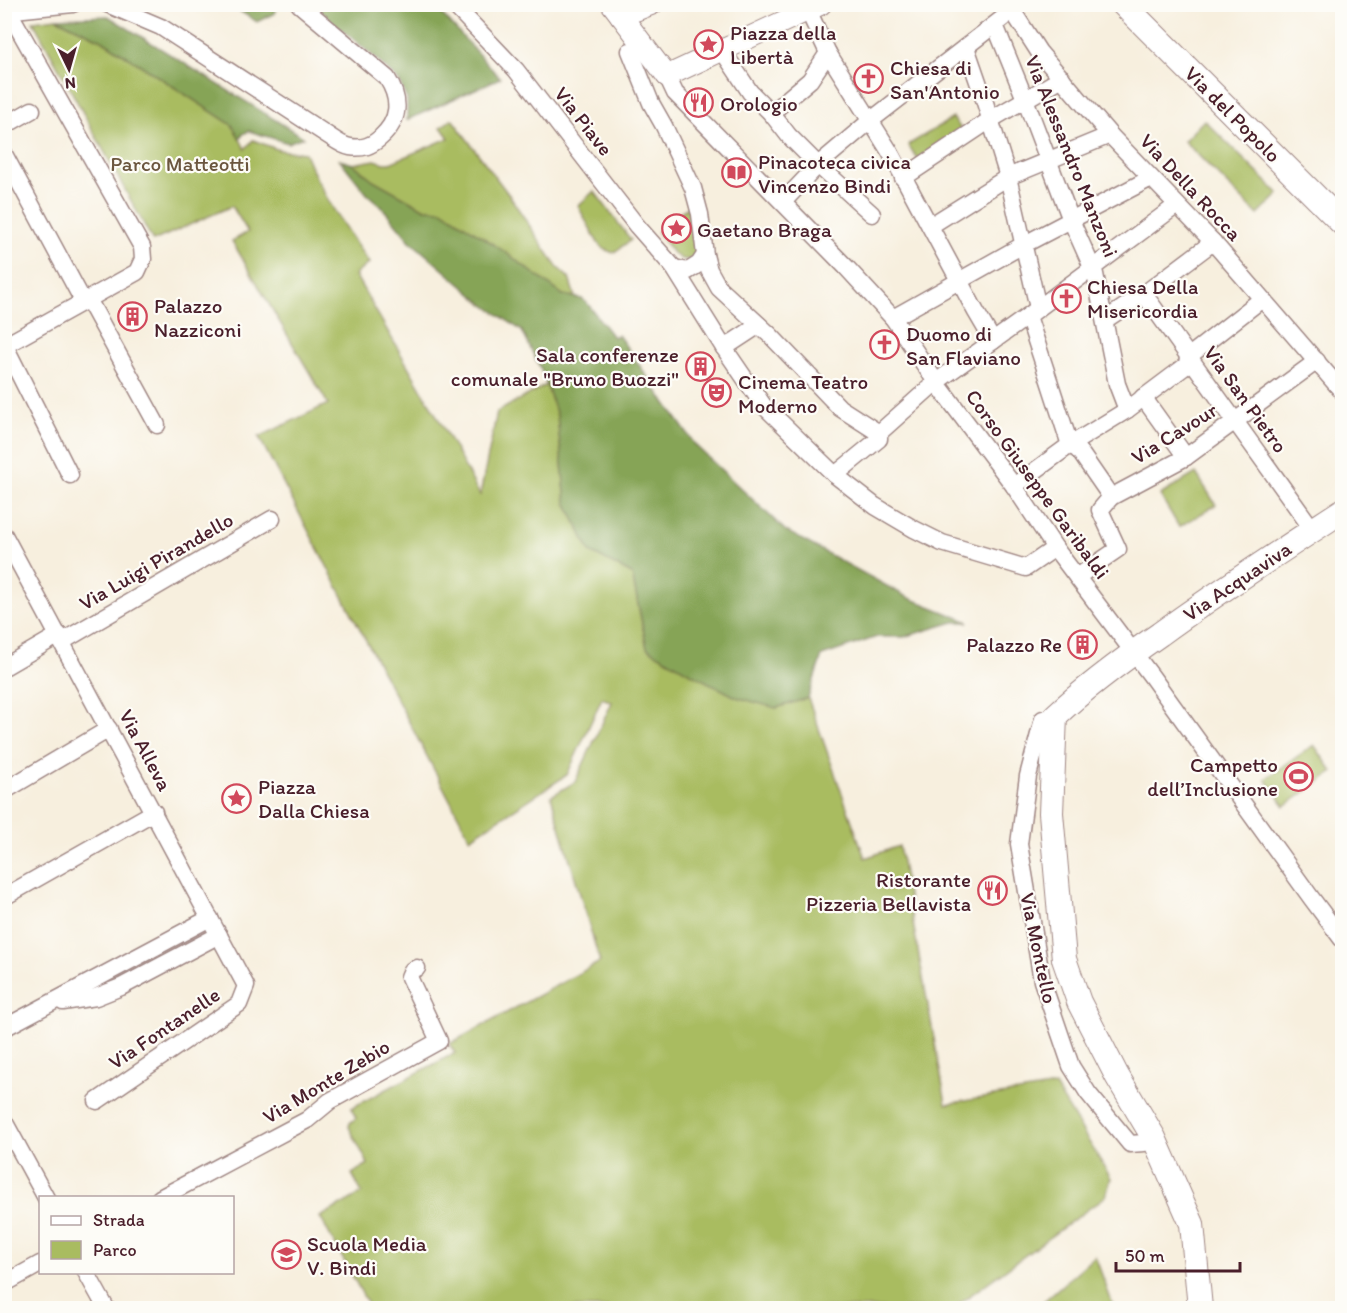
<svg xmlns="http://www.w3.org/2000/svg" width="1347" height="1313" viewBox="0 0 1347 1313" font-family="Itim,sans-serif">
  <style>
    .green { fill: #a9bc60; stroke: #7a6e46; stroke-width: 1.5 }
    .forest { fill: #86a456; stroke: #686240; stroke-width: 1.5 }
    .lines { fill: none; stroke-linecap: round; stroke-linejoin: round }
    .minor-casing { stroke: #a08784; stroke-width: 19 }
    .tertiary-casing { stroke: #a08784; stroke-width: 23 }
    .secondary-casing { stroke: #a08784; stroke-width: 26 }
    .minor { stroke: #fff; stroke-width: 16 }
    .tertiary { stroke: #fff; stroke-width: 21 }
    .secondary { stroke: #fff; stroke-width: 24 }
    .labels { text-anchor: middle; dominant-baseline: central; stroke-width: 4.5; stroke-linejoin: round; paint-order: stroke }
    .poi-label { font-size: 21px; fill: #4a1f2b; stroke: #fdfcf7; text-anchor: start }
    .street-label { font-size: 21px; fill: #4a1f2b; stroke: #fdfcf7 }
    .park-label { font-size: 21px; fill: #6b563e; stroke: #fdfcf7 }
  </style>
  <rect width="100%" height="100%" fill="#fdfcf7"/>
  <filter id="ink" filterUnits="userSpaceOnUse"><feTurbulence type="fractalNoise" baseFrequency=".0167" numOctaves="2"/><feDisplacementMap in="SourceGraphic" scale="12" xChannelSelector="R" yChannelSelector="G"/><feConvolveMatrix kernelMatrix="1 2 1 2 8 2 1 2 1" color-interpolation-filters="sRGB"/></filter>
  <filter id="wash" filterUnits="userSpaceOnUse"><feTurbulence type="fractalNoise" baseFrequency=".008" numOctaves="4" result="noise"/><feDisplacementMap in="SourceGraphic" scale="24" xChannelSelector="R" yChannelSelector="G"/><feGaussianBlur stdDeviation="1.35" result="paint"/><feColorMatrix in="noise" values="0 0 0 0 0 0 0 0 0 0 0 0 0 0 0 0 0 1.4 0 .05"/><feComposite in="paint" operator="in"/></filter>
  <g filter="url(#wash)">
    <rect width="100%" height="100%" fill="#f7efde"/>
    <g class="green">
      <path d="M56 18 102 40 233 125 245 149 253 140 279 150 305 153C321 193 345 228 369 263L355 275 441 423 480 495 497 412 546 385 557 415 566 502 590 552 632 574 647 648 776 708 808 698 865 858 899 846 946 1104 1055 1086 1111 1178 1106 1196 953 1308H370L320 1217 362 1193 352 1174 368 1164 349 1127 350 1123 356 1118 351 1108 455 1053 449 1044 600 962 551 796 575 782 612 702 602 698 567 775 470 838 259 437 328 404 232 241 248 232 232 206 153 241 33 21Z"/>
      <polygon points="953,118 965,134 921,164 908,145"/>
      <polygon points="452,119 509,195 557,267 569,278 575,297 563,295 505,252 442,210 425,209 373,180 353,164 375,160 384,163 390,163 449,138 441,127"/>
      <polygon points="1204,120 1279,194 1258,215 1184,141"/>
      <polygon points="594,191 631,240 613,253 604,249 598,243 578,206"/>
      <path d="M689 207C692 221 702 249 691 260L681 259 673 253 657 232 663 221Z"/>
      <polygon points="1196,473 1216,505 1179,527 1160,495"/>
      <polygon points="1314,745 1333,772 1285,806 1265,779"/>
      <polygon points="1095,1256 1114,1308 1035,1308 1036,1308"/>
    </g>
    <g class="forest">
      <polygon points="232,5 278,5 275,13 257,22 241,12"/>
      <polygon points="313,5 434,5 500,78 407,120 407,100 399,81 373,56"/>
      <polygon points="108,16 303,137 288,143 249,131 243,134 240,139 232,125 102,40 56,18"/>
      <polygon points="340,160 353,164 373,180 425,209 442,210 505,252 563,295 582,299 587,303 613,337 618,335 696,446 786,531 907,597 969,622 954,622 904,637 877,637 822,656 808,698 776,708 736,697 692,674 647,648 632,574 590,552 566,502 557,415 542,372 522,331 482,303 410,241 381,206 367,194"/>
    </g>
  </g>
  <g filter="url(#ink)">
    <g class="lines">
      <defs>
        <g id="minor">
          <path d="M107 4 161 27 329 136C335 140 343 146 350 147 363 149 371 146 380 138 400 120 401 100 387 78L299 4"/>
          <polyline points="453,4 516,70 637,226 674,268 724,348 763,405 835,475 875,506 914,529 942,543 1026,568 1055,548"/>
          <polyline points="808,10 828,53 890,152 976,312 993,341"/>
          <polyline points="1012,10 1039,52 1110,135 1213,242 1342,391"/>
          <polyline points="4,11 73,4"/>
          <polyline points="995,25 1025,99 1071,220 1095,274 1117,384 1127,410"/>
          <polyline points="966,47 983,96 1008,177 1038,308"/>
          <polyline points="722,50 750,92 771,113 789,136 818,165 872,214"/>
          <polyline points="630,51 651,103 664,126 693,188 700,214 705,255 699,264 688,271 674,268"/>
          <polyline points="667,76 675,93 846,267 893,318 936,382 1014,486 1055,548 1152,677 1312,899 1342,939"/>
          <polyline points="771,113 810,80 828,53"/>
          <polyline points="4,126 32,110"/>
          <polyline points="4,154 83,301"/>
          <polyline points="903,178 990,120 1062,78"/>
          <polyline points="783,202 818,165 870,121 1003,18"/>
          <polyline points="930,226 1008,177 1110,135"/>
          <polyline points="705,255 709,270 719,288 771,336 840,408 879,433"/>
          <polyline points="1144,294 1313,530"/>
          <polyline points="88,299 157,425"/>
          <polyline points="1028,316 1070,445 1077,449 1082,455 1111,497 1100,510 1118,549 1077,577"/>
          <polyline points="893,318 1023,245 1151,178"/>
          <polyline points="1105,320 1144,294 1213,242"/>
          <polyline points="4,346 137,272 143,259 142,247 8,10"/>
          <polyline points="5,346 70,475"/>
          <polyline points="724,348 759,325"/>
          <polyline points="1143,397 1186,457"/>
          <polyline points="835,475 879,439 879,433 936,382 1028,316 1177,205"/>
          <polyline points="1014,486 1070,445 1127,410 1187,365 1188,357 1262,299"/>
          <polyline points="1111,497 1186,457 1317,361"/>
          <polyline points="4,535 246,986 239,1004 97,1101"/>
          <polyline points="63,641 272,519"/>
          <polyline points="4,667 59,635"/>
          <polyline points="1055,716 1043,719 1028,776 1019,844 1042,981 1071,1066 1088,1093 1130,1144 1144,1143 1154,1138"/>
          <polyline points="4,791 109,729"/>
          <polyline points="4,897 154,812"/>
          <polyline points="63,1002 96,997 121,987 219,935"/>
          <polyline points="4,1028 210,918"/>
          <polyline points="4,1121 46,1198"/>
          <polyline points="160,1198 307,1120 330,1101 439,1041 409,977 412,970 417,968"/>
          <polyline points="86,1272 106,1308"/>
          <polyline points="4,1284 40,1264"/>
        </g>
        <g id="tertiary">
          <polyline points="612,4 667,76"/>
          <polyline points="621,16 652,4"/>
          <polyline points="667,76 821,4"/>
        </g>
        <g id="secondary">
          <polyline points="1123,4 1342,223"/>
          <path d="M1200 1308 1192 1224 1154 1138 1117 1076 1079 1002 1064 959 1051 813 1055 716C1087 686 1124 659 1160 634 1219 591 1281 551 1342 511"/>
        </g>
      </defs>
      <use href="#minor" class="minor-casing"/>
      <use href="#tertiary" class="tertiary-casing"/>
      <use href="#secondary" class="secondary-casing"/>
      <use href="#minor" class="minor"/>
      <use href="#tertiary" class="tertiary"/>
      <use href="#secondary" class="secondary"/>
    </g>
  </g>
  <defs>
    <symbol id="sight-ring" viewBox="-11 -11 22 22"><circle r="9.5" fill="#fdfcf7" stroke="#d1495b" stroke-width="1.5"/><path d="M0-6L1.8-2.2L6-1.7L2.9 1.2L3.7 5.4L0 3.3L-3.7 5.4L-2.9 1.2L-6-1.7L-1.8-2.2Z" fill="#d1495b"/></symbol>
    <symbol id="church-ring" viewBox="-11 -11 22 22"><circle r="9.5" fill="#fdfcf7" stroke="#d1495b" stroke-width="1.5"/><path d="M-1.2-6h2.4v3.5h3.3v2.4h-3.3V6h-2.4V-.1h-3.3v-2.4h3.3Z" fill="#d1495b"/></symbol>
    <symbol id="restaurant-ring" viewBox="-11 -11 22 22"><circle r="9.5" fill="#fdfcf7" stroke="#d1495b" stroke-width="1.5"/><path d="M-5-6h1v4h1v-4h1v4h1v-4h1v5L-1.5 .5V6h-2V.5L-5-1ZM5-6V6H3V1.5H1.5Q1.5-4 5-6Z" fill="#d1495b"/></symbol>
    <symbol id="library-ring" viewBox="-11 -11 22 22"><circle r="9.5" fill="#fdfcf7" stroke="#d1495b" stroke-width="1.5"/><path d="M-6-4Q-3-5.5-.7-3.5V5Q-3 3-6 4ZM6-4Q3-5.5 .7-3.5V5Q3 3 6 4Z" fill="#d1495b"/></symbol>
    <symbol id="building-ring" viewBox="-11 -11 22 22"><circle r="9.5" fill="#fdfcf7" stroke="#d1495b" stroke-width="1.5"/><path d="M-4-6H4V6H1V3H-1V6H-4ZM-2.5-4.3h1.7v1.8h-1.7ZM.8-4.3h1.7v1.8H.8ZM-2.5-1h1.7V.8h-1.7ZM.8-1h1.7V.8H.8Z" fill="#d1495b"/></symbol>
    <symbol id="theatre-ring" viewBox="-11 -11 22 22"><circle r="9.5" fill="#fdfcf7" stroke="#d1495b" stroke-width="1.5"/><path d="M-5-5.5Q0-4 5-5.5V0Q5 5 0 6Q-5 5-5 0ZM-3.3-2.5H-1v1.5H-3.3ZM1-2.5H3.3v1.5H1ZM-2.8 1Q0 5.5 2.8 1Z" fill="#d1495b"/></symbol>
    <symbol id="stadium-ring" viewBox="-11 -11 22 22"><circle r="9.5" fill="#fdfcf7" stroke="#d1495b" stroke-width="1.5"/><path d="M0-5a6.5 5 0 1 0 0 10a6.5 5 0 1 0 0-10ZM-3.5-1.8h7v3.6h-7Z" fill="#d1495b"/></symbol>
    <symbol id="school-ring" viewBox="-11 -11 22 22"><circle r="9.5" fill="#fdfcf7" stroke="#d1495b" stroke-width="1.5"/><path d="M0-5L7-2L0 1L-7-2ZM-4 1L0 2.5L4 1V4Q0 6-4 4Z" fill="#d1495b"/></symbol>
  </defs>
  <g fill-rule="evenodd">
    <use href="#sight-ring" x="692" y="28" width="33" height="33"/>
    <use href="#church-ring" x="852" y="62" width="33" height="33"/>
    <use href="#restaurant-ring" x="682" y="86" width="33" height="33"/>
    <use href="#library-ring" x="720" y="156" width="33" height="33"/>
    <use href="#sight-ring" x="660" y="212" width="33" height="33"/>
    <use href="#church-ring" x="1050" y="282" width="33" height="33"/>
    <use href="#building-ring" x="116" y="300" width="33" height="33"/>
    <use href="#church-ring" x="868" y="328" width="33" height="33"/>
    <use href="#building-ring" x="684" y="350" width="33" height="33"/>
    <use href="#theatre-ring" x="700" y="376" width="33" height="33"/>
    <use href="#building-ring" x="1066" y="628" width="33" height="33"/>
    <use href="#stadium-ring" x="1282" y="760" width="33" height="33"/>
    <use href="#sight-ring" x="220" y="782" width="33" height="33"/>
    <use href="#restaurant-ring" x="976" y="874" width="33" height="33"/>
    <use href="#school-ring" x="270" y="1238" width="33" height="33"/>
  </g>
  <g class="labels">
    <g class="poi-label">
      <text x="730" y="32">Piazza della<tspan x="730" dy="24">Libertà</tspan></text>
      <text x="890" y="67">Chiesa di<tspan x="890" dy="24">San'Antonio</tspan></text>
      <text x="720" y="103">Orologio</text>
      <text x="758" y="161">Pinacoteca civica<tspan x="758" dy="24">Vincenzo Bindi</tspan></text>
      <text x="697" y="229">Gaetano Braga</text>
      <text x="1087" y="286">Chiesa Della<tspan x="1087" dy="24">Misericordia</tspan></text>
      <text x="154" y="305">Palazzo<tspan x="154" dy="24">Nazziconi</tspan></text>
      <text x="906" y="333">Duomo di<tspan x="906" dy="24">San Flaviano</tspan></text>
      <text x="679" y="354" text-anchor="end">Sala conferenze<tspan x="679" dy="24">comunale "Bruno Buozzi"</tspan></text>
      <text x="738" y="381">Cinema Teatro<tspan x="738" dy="24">Moderno</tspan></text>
      <text x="1062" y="644" text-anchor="end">Palazzo Re</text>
      <text x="1278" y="764" text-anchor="end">Campetto<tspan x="1278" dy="24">dell’Inclusione</tspan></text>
      <text x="258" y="786">Piazza<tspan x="258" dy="24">Dalla Chiesa</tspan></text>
      <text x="971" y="879" text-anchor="end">Ristorante<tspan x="971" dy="24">Pizzeria Bellavista</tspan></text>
      <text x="307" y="1243">Scuola Media<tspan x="307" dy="24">V. Bindi</tspan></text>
    </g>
    <g class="street-label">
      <text transform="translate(1233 114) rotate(45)">Via del Popolo</text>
      <text transform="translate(584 121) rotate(52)">Via Piave</text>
      <text transform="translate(1072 156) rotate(68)">Via Alessandro Manzoni</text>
      <text transform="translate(1191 187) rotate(47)">Via Della Rocca</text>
      <text transform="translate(1246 399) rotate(54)">Via San Pietro</text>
      <text transform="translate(1174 433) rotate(-32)">Via Cavour</text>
      <text transform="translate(1038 484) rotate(54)">Corso Giuseppe Garibaldi</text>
      <text transform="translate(156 561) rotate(-30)">Via Luigi Pirandello</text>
      <text transform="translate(1237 581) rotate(-34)">Via Acquaviva</text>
      <text transform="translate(146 750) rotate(62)">Via Alleva</text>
      <text transform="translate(1039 948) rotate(78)">Via Montello</text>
      <text transform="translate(164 1028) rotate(-34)">Via Fontanelle</text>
      <text transform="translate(326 1081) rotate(-31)">Via Monte Zebio</text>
    </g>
    <g class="park-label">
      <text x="180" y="163">Parco Matteotti</text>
    </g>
  </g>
  <rect width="1347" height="1313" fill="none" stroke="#fdfcf7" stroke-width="24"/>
  <rect x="39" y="1196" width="195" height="78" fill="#fdfcf7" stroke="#b5a4a5" stroke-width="1.5"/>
  <rect x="51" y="1216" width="30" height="9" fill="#ffffff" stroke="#b5a4a5" stroke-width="1.5"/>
  <text x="93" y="1226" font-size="18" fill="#4a1f2b">Strada</text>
  <rect x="51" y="1241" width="30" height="18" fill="#a9bc60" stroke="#b5a4a5" stroke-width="1.5"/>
  <text x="93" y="1256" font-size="18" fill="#4a1f2b">Parco</text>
  <g transform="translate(69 69) rotate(175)" stroke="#fdfcf7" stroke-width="4.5" paint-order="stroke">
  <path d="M0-4.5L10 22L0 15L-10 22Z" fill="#4a1f2b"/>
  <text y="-9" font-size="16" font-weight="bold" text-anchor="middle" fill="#4a1f2b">N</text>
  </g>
  <path d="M1116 1262v9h124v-9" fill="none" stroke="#4a1f2b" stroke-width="3"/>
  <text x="1125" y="1262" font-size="18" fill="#4a1f2b" stroke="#fdfcf7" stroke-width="4.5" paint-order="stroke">50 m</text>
</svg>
